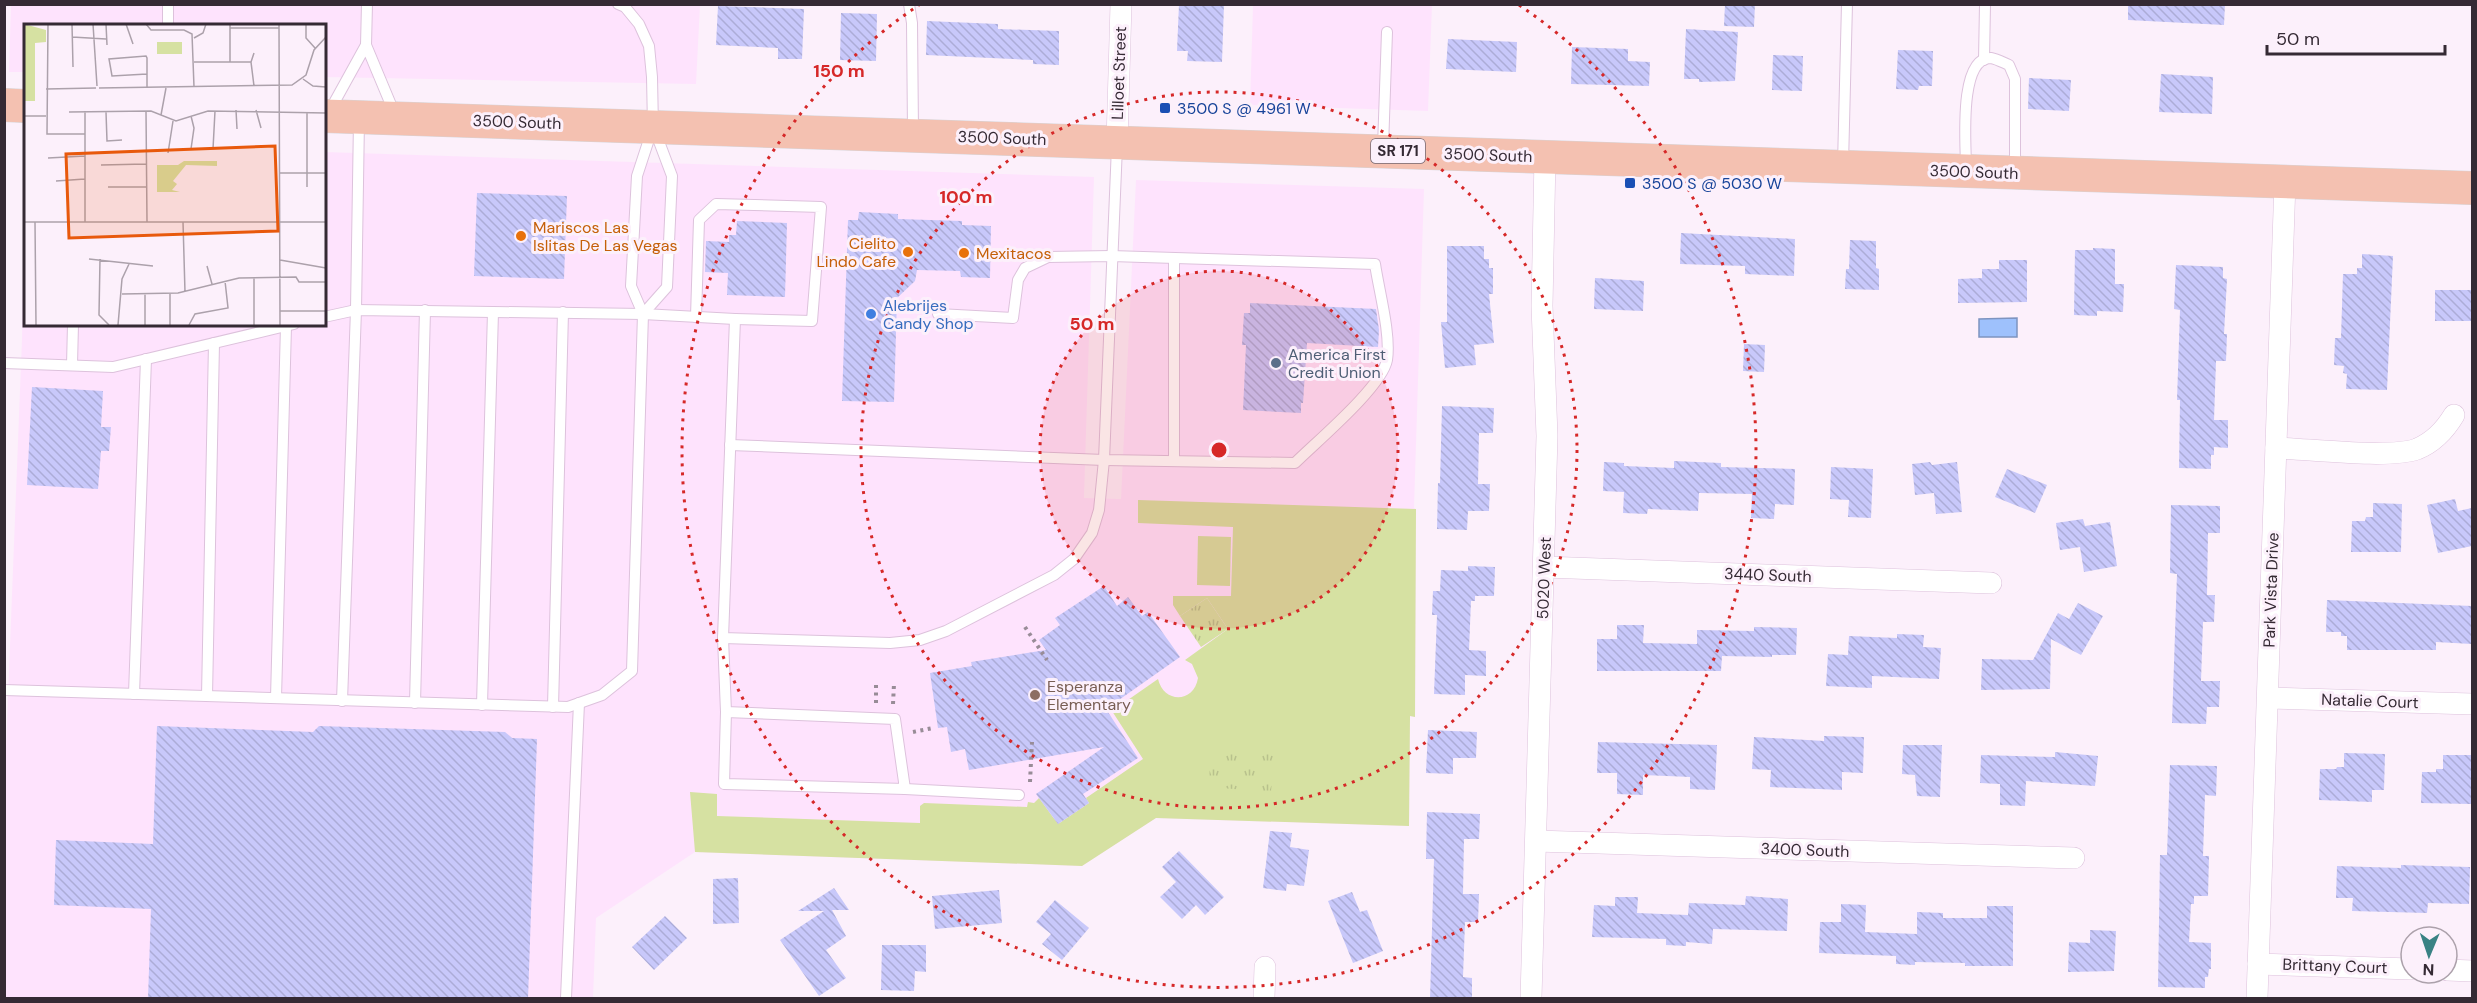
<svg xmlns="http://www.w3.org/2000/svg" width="2477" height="1003" viewBox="0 0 2477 1003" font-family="'DM Sans',sans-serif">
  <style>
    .built { fill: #fee3fd }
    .green { fill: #d6e1a2 }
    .park { fill: url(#park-tufts) }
    .water { fill: #9ec1fc; stroke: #7e94c0; stroke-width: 1.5 }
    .building { fill: url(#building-back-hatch) }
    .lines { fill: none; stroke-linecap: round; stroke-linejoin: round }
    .lane-casing { stroke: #ddc2dc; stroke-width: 12 }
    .street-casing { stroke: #ddc2dc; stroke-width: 22 }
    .primary-casing { stroke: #d7d4d6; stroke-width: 34 }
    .path { stroke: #988c97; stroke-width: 4; stroke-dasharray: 3 4.5; stroke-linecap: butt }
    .lane { stroke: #fff; stroke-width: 10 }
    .street { stroke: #fff; stroke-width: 21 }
    .primary { stroke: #f4c1b1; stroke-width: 33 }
    .ring { fill: none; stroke: #d62828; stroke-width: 3; stroke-dasharray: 3 6 }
    .transit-dot { fill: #1a4fb4; stroke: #fcf0fb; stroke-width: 2 }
    .food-dot { fill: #e8710a; stroke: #fcf0fb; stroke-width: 2 }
    .shop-dot { fill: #3f7fe0; stroke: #fcf0fb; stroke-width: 2 }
    .service-dot { fill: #5c6f8a; stroke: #fcf0fb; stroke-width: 2 }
    .education-dot { fill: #8d6e63; stroke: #fcf0fb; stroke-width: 2 }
    .labels { text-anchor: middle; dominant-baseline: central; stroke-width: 6; stroke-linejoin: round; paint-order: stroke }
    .shield { fill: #fcf0fb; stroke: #716570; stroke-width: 1.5 }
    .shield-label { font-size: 15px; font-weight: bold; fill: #352a34 }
    .street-label { font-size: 16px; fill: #352a34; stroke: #fcf0fb }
    .transit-label { font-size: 16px; fill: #164399; stroke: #fcf0fb; text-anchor: start }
    .food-label { font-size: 16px; fill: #c56008; stroke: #fcf0fb; text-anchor: start }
    .shop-label { font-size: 16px; fill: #366cbe; stroke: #fcf0fb; text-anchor: start }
    .service-label { font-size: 16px; fill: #4e5e75; stroke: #fcf0fb; text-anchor: start }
    .education-label { font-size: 16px; fill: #785e54; stroke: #fcf0fb; text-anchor: start }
    .inset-road { fill: none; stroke: #aca1ab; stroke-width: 1.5 }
    .view { fill: #e8590c; fill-opacity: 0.15; stroke: #e8590c; stroke-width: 3 }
    .inset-edge { fill: none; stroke: #352a34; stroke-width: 3 }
    .centre { fill: #d62828; stroke: #fcf0fb; stroke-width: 3 }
    .ring-label { font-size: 18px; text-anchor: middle; font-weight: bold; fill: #d62828; stroke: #fcf0fb; stroke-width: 6; stroke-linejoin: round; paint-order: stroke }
  </style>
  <defs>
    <pattern id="park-tufts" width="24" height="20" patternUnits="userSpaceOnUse" patternTransform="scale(1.5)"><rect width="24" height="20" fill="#d6e1a2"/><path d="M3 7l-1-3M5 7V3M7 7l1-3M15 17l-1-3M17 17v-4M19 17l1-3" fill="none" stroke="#b8c18c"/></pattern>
    <pattern id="building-back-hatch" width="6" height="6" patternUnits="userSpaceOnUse" patternTransform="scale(1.5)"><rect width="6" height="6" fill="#c8c8fa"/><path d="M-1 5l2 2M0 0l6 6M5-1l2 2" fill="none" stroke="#acacd7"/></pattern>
  </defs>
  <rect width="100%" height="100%" fill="#fcf0fb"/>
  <g class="built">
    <polygon points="11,5 700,5 696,84 324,77 324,26 26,26 25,72 9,72"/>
    <polygon points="1253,5 1432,5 1428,111 1250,105"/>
    <polygon points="324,152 1094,177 1084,498 1121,499 1136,180 1424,189 1414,508 1416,509 1415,717 1410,716 1409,826 1156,818 1082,866 695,852 596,918 593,998 5,998 5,774 22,339 25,158 26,324 324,324"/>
  </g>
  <g class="green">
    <path d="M1138 500 1416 509 1415 717 1410 716 1409 826 1156 818 1082 866 695 852 690 792 717 794V816L920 823V806L924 803 1027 807 1028 802 1034 803 1039 798 1058 824 1089 803 1086 798 1143 759 1112 711 1158 679C1164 704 1194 703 1198 678L1192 664 1185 660 1228 629 1207 598 1180 616 1173 605V596H1231L1233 527 1138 523Z"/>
    <polygon points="1198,536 1231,537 1230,586 1197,585"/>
  </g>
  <g class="park">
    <polygon points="1207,598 1228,629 1201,647 1180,616"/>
    <polygon points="1231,747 1274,750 1271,792 1209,787 1210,761"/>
  </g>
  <polygon class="water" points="2017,318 2017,337 1979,337 1979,319"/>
  <g class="building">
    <polygon points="1179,4 1224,4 1222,62 1187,61 1188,51 1177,51"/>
    <polygon points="1725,4 1755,4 1754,27 1724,26"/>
    <polygon points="2128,4 2225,4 2224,25 2128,20"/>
    <polygon points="718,6 804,9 802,59 778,59 778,48 716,45"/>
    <polygon points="841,13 877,14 876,61 840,60"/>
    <polygon points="927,21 998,24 998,29 1059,31 1059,65 1033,64 1033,60 926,55"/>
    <polygon points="1686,29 1738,32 1735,81 1699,82 1699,79 1684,79"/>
    <polygon points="1448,39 1517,42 1516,72 1446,69"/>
    <polygon points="1572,47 1628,49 1628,61 1650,62 1649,86 1571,84"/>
    <polygon points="1898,50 1933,51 1932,86 1919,86 1918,90 1896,89"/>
    <polygon points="1773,55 1803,56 1802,91 1772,90"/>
    <polygon points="2161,74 2213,77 2212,114 2159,112"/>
    <polygon points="2029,78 2071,80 2069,111 2028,109"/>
    <polygon points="477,193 567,196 564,279 474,276"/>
    <polygon points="859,212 898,214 898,219 962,221 962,225 991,226 990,278 961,277 960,271 917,270 915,281 897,298 894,402 842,401 848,220 858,220"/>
    <polygon points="737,221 787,223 785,297 727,295 728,273 705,272 706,241 729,242 729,235 736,235"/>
    <polygon points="1681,233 1795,239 1794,276 1745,274 1745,266 1680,264"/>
    <polygon points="1850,240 1876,241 1876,268 1879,269 1879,290 1845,289 1846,269 1849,269"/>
    <polygon points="1447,246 1484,246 1484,259 1489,259 1489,268 1493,268 1493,294 1489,294 1494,343 1474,345 1476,365 1445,368 1441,322 1447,322"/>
    <polygon points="2093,248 2115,249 2115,284 2124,284 2123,312 2097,311 2097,316 2074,315 2075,250 2093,250"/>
    <polygon points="2362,254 2393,256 2387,390 2346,389 2347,374 2343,373 2344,366 2334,365 2335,338 2341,338 2343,274 2357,274 2357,268 2362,268"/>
    <polygon points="1999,260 2027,260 2027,302 1958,303 1958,279 1982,278 1982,269 1999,269"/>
    <polygon points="2176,265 2223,267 2223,278 2227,279 2224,334 2227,334 2226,361 2216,361 2214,420 2228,420 2228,448 2214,447 2214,455 2211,455 2211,469 2179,468 2180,400 2177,400 2180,310 2174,309"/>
    <polygon points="1595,278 1644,281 1643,311 1594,309"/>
    <rect x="2435" y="290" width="37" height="31"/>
    <polygon points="1250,303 1376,309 1379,330 1378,347 1307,343 1303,403 1301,403 1301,413 1243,410 1246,345 1242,345 1244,313 1250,313"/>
    <polygon points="1744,344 1765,345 1764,372 1743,371"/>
    <polygon points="32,387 103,391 101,427 111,427 109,451 101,451 98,489 27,485"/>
    <polygon points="1442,406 1494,408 1493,433 1479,433 1478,484 1490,484 1489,511 1468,511 1467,530 1437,529 1438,483 1440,483"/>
    <polygon points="1674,461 1721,463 1721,467 1795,469 1794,505 1775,504 1774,519 1751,518 1752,494 1699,493 1698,511 1648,509 1647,514 1623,513 1624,492 1603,491 1604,462 1624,463 1624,466 1674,468"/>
    <polygon points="1930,462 1932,465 1957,462 1962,512 1936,514 1934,493 1915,495 1912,464"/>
    <polygon points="1831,467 1873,469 1871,518 1848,517 1849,500 1830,499"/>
    <polygon points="2007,469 2047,485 2035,513 1995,497"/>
    <polygon points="2455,499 2458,511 2472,508 2472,546 2438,553 2427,505"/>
    <polygon points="2373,503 2402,504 2401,552 2351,552 2352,521 2365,521 2366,517 2373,517"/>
    <polygon points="2171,505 2220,506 2220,533 2208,533 2207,595 2215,595 2214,622 2203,622 2201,681 2220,681 2219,707 2207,707 2206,724 2172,723 2177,574 2170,573"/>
    <polygon points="2083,519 2085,526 2110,522 2117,566 2084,572 2080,547 2060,550 2056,523"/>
    <polygon points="1468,566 1495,567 1494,596 1475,596 1475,601 1471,601 1469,650 1486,651 1486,676 1465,675 1465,695 1434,694 1437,615 1432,615 1433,591 1440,591 1441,570 1468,571"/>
    <polygon points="1104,586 1117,606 1128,597 1142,616 1148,612 1180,657 1106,709 1138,758 1083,794 1089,803 1058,824 1036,794 1104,747 969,770 965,749 951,752 947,727 938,728 930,673 972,666 971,662 1046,650 1039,640 1060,625 1055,618"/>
    <polygon points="2327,600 2472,606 2472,644 2436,642 2436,650 2347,650 2347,636 2341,636 2341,632 2326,632"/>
    <polygon points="2078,603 2103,616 2081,655 2051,639 2050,689 1981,690 1982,659 2033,660 2058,613 2069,619"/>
    <polygon points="1617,625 1644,625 1643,643 1697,644 1697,630 1754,631 1754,627 1797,628 1796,655 1772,655 1772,657 1722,656 1721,671 1597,671 1597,639 1617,639"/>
    <polygon points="1897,634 1924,635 1923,647 1941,648 1939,679 1872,676 1872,688 1826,686 1828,654 1848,655 1849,636 1897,638"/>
    <polygon points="157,726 313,732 319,726 505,732 512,738 537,739 528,999 148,999 151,909 54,905 56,840 153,844"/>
    <polygon points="1428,730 1477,732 1476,758 1453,758 1453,774 1426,773"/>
    <polygon points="1824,736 1864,737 1863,773 1842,772 1842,790 1770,787 1771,770 1752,769 1754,737 1824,741"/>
    <polygon points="1598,742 1717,745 1715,790 1690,789 1690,777 1643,775 1643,795 1617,794 1617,773 1597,773"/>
    <polygon points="1903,745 1942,745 1940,797 1917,796 1915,775 1902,774"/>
    <polygon points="2055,752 2098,756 2095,786 2026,781 2025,806 2000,805 2000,784 1980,783 1981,755 2055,757"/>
    <polygon points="2344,753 2385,754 2384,790 2372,790 2372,802 2319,800 2320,769 2336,769 2337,767 2344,767"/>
    <polygon points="2443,755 2472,755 2471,804 2421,803 2422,772 2436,772 2436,769 2443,769"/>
    <polygon points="2170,765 2217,766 2216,796 2205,795 2203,856 2209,856 2208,896 2194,896 2194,904 2191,904 2189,942 2211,943 2211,969 2209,969 2208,977 2205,977 2205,988 2158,987 2160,855 2167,855"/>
    <polygon points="1427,812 1480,814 1479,839 1464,839 1463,894 1479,894 1478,922 1465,922 1463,977 1472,978 1472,999 1430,999 1434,859 1426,859"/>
    <polygon points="1270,831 1292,833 1290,847 1309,850 1304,886 1287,884 1286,891 1263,888"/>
    <polygon points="1179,851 1224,897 1205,915 1196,905 1182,919 1160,897 1176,882 1162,867"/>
    <polygon points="2401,865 2470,867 2469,904 2428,903 2427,913 2352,911 2353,898 2336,898 2337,866 2401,868"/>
    <polygon points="738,878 739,923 713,924 713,879"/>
    <polygon points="834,888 849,910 832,910 846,936 826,950 846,978 819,996 780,940 824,911 798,911"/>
    <polygon points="999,890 1002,923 935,929 932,896"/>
    <polygon points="1352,892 1360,912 1367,910 1383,951 1353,963 1328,901"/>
    <polygon points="1746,896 1788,899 1787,931 1713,929 1712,944 1686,942 1686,946 1666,945 1666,939 1592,937 1594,905 1615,906 1615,897 1638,897 1637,913 1688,915 1689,903 1745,905"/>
    <polygon points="1055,900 1089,928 1062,960 1042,944 1051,934 1036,922"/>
    <polygon points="1841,904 1866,905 1865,932 1917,934 1917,912 1943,913 1943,918 1987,918 1987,906 2013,906 2013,966 1965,966 1965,963 1915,962 1915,965 1896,964 1896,956 1819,953 1820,922 1841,922"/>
    <polygon points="665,916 687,938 654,970 632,947"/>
    <polygon points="2090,930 2116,931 2114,971 2068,972 2069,942 2090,943"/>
    <polygon points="882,945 926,945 926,972 915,971 914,991 881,990"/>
  </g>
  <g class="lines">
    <defs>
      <g id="lane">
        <polyline points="909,4 912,23 913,132"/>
        <polyline points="168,26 168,4"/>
        <polyline points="366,45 367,4"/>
        <polyline points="1984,60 1985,4"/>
        <polyline points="329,112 366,45 394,112"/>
        <polyline points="1383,147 1387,32"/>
        <polyline points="1843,164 1847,4"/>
        <path d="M1966 167C1966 146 1958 57 1991 58 1997 59 2004 63 2009 65L2015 79V170"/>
        <polyline points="643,314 667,287 672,176 655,131"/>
        <polyline points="324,317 356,310 643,314 735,319 723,638 890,643 920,640 946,631 1054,575 1074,559 1092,533 1099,510 1104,460 1117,146"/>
        <polyline points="696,317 699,220 716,204 821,207 812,321 735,319"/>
        <polyline points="4,363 113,367 294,324"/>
        <polyline points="72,365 73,324"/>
        <path d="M730 445 1104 460 1295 463C1316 442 1382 387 1387 360 1391 334 1379 291 1375 264L1111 256 1048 257 1025 268 1018 280 1013 318 938 314"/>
        <polyline points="1174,460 1174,258"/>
        <polyline points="723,638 726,712 724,784 905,789 895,719 726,712"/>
        <polyline points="4,690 568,707 602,695 632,671 643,314 631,286 637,176 653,127 652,77 649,46 639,24 625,7 618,4"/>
        <polyline points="134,694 146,359"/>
        <polyline points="207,696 214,343"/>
        <polyline points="276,698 286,326"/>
        <polyline points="342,701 356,310 359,120"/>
        <polyline points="415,703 425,310"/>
        <polyline points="482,705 493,312"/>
        <polyline points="553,707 563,312"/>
        <polyline points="905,789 1019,795"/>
        <polyline points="566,998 579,703"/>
      </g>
      <g id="street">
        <polyline points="1117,142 1121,4"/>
        <path d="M2276 448C2310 449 2389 459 2417 449 2434 442 2445 430 2454 415"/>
        <polyline points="1544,567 1991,583"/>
        <polyline points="2268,698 2472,704"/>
        <polyline points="1536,841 2074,858"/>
        <polyline points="2258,964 2411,969"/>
        <polyline points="2447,970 2472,971"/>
        <polyline points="1264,998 1265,967"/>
        <polyline points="1531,998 1547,436 1542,306 1545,157"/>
        <polyline points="2257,998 2285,182"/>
      </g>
      <g id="primary">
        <polyline points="4,105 26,106"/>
        <polyline points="324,116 2472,188"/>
      </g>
    </defs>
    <use href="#lane" class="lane-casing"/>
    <use href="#street" class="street-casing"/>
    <use href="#primary" class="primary-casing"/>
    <g class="path">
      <polyline points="1025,627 1047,660"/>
      <polyline points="876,703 876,683"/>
      <polyline points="893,704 894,684"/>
      <polyline points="913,732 933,728"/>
      <polyline points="1030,782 1032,742"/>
    </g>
    <use href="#lane" class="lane"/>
    <use href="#street" class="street"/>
    <use href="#primary" class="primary"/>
  </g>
  <circle cx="1219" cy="450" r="179" fill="#d62828" fill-opacity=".12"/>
  <g class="ring">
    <circle cx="1219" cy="450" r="179"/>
    <circle cx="1219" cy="450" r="358"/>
    <path d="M1519 5A537 537 0 1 1 919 5"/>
  </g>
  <g class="transit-dot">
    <rect x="1159" y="102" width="12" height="12" rx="3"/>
    <rect x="1624" y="177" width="12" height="12" rx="3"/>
  </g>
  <g class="food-dot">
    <circle cx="521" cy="236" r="6"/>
    <circle cx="908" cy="252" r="6"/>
    <circle cx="964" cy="253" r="6"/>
  </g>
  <circle class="shop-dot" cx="871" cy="314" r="6"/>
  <circle class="service-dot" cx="1276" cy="363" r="6"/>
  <circle class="education-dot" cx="1035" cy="695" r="6"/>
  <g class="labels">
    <rect class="shield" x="1371" y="139" width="54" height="24" rx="4.5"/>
    <g class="shield-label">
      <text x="1398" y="151">SR 171</text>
    </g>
    <g class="street-label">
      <text transform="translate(1119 73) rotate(-88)">Lilloet Street</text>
      <text transform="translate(517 122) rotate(2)">3500 South</text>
      <text transform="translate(1002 138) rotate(2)">3500 South</text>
      <text transform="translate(1488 155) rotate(2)">3500 South</text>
      <text transform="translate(1974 172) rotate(2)">3500 South</text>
      <text transform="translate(1768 575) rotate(2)">3440 South</text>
      <text transform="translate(1544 578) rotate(-88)">5020 West</text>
      <text transform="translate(2271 590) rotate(-88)">Park Vista Drive</text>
      <text transform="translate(2370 701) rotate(2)">Natalie Court</text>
      <text transform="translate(1805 850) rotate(2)">3400 South</text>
      <text transform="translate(2335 966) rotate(2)">Brittany Court</text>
    </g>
    <g class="transit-label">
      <text x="1177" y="108">3500 S @ 4961 W</text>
      <text x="1642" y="183">3500 S @ 5030 W</text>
    </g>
    <g class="food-label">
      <text x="533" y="227">Mariscos Las<tspan x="533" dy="18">Islitas De Las Vegas</tspan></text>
      <text x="896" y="243" text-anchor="end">Cielito<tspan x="896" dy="18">Lindo Cafe</tspan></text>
      <text x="976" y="253">Mexitacos</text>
    </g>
    <g class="shop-label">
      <text x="883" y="305">Alebrijes<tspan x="883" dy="18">Candy Shop</tspan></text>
    </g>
    <g class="service-label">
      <text x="1288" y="354">America First<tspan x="1288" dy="18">Credit Union</tspan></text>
    </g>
    <g class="education-label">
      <text x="1047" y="686">Esperanza<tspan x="1047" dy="18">Elementary</tspan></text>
    </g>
  </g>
  <g transform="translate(24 24)">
    <rect width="302" height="302" fill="#fcf0fb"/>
    <path d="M133 18H158V30H133ZM160 137H193V142L162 141 149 157 153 160 148 166 156 168H133V141H154Z" fill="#d6e1a2"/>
    <path d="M0 0 22 6V18L11 19V77H0Z" fill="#d6e1a2"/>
    <path class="inset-road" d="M24 0 23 110H61M48 0 49 43M69 0 73 62M82 0 83 21M102 0 109 20M122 0 127 6H160L168 10 170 63M206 0V38M255 0 256 301M282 0V14L291 24M206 4H255M48 13 82 15M170 14 179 9 182 0M230 29 227 38 230 62M170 38H227M123 50 88 52 85 35 122 32 123 34V63M279 55 289 62 302 63M75 64 268 61 282 51 290 26 302 13M22 65 72 64M212 86 213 105M232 86 237 104M61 87V198M122 87 123 198M45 88 127 87 152 97 184 87 302 89M82 88 83 117 98 116M283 89V163M137 91 142 64M0 92H22M167 125 170 104 167 92M189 125 191 87M144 129 149 97M24 134 61 132M77 141 122 140M255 149H302M32 157 61 155M84 163H122M0 198H302M11 198 12 301M159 198 161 268M65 235 129 242M76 235 75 291 85 301M256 236 302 244M183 242 188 260M230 254V301M98 270 154 269 215 254 272 253 275 258H302M121 270V301M146 270V301M256 287H302M94 301 98 255 105 240M165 301 171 290 204 284 201 257"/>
    <path class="view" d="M251 122 254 207 45 214 42 130Z"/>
    <rect width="302" height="302" class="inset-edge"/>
  </g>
  <circle cx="1219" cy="450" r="9" class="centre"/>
  <g class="ring-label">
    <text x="839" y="77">150 m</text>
    <text x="966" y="203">100 m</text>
    <text x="1092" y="330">50 m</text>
  </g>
  <rect width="2477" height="1003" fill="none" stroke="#352a34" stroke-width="12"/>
  <g transform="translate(2429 955) rotate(182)"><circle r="28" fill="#fcf0fb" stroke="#aca1ab" stroke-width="1.5"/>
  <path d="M0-4.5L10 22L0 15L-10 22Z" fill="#398284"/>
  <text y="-9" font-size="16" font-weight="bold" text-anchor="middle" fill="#352a34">N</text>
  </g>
  <path d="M2267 45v9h178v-9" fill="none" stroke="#352a34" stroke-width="3"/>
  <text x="2276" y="45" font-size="18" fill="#352a34" stroke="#fcf0fb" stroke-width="4.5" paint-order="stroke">50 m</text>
</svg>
